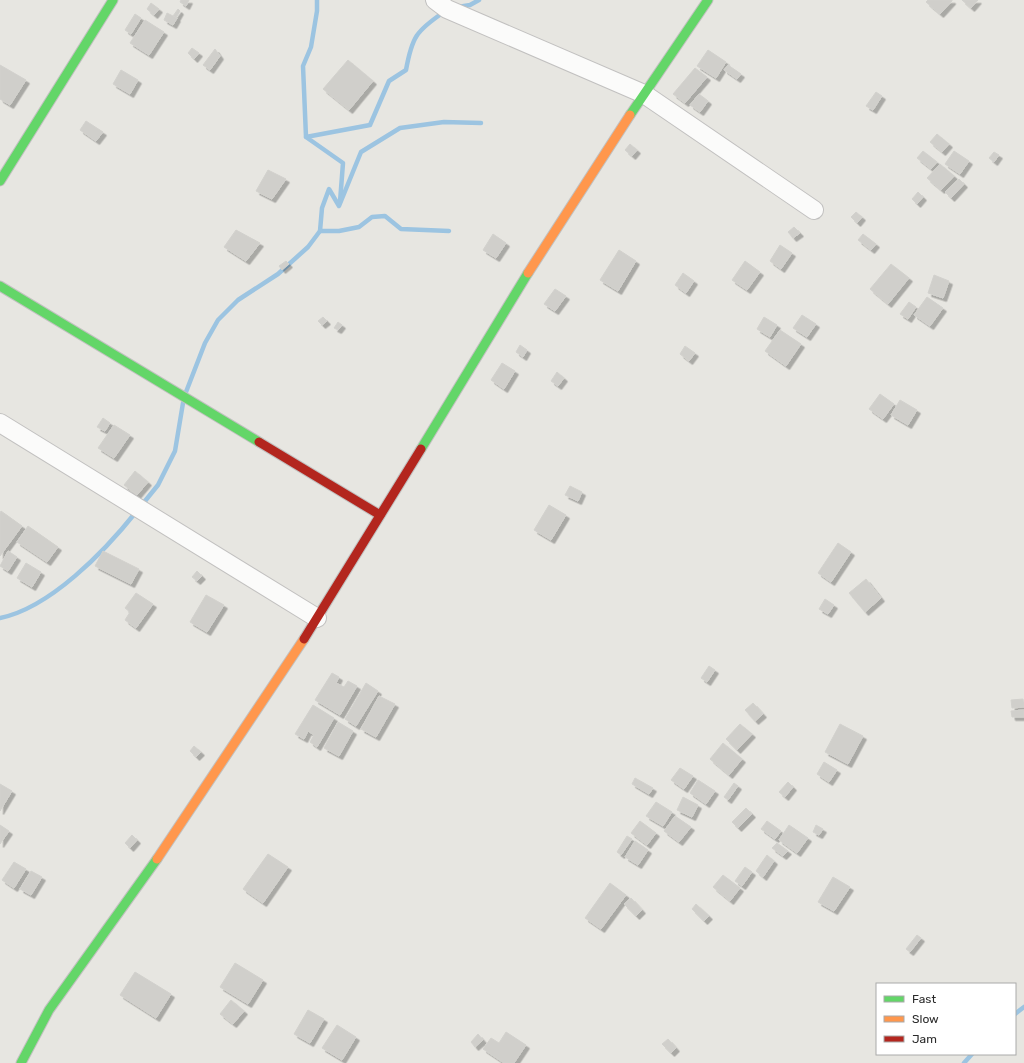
<svg xmlns="http://www.w3.org/2000/svg" width="1024" height="1063" viewBox="0 0 1024 1063" font-family="Rubik,sans-serif">
  <style>
    .lines { fill: none; stroke-linecap: round; stroke-linejoin: round }
    .stream { stroke: #9cc4e1; stroke-width: 4.5 }
    .building { fill: #d0cfcb; stroke: #d2d1cd; filter: url(#shadow) }
    .street-casing { stroke: #c2c1c0; stroke-width: 20 }
    .fast-casing { stroke: #c2c1c0; stroke-width: 11 }
    .slow-casing { stroke: #c2c1c0; stroke-width: 11 }
    .jam-casing { stroke: #c2c1c0; stroke-width: 11 }
    .street { stroke: #fbfbfa; stroke-width: 18 }
    .fast { stroke: #63d668; stroke-width: 9 }
    .slow { stroke: #ff974d; stroke-width: 9 }
    .jam { stroke: #b3261e; stroke-width: 9 }
  </style>
  <defs>
    <filter id="shadow"><feDropShadow dx="3.5" dy="3.5" stdDeviation="0" flood-color="#0004"/></filter>
  </defs>
  <rect width="100%" height="100%" fill="#e7e6e1"/>
  <g class="lines">
    <g class="stream">
      <polyline points="458,7 470,5 479,0"/>
      <polyline points="306,137 303,66 311,47 317,11 317,0"/>
      <path d="M340 202 343 163 306 137 370 125 389 81 406 70C412 37 416 31 444 12"/>
      <polyline points="320,231 339,231 359,227 372,217 385,216 401,229 449,231"/>
      <polyline points="186,392 205,343 218,320 238,300 278,274 308,247 320,231 322,208 329,189 339,206 361,152 400,128 444,122 481,123"/>
      <polyline points="141,506 158,485 175,451 183,403"/>
      <path d="M0 618C50 608 105 551 136 512"/>
      <polyline points="1015,1014 1024,1007"/>
      <polyline points="964,1063 972,1054"/>
    </g>
  </g>
  <g class="building">
    <polygon points="181,0 189,0 186,6 180,2"/>
    <polygon points="928,0 952,0 952,1 940,14 926,2"/>
    <polygon points="962,0 978,0 971,8"/>
    <polygon points="151,3 159,9 154,15 147,9"/>
    <polygon points="178,9 180,11 176,18 173,16"/>
    <polygon points="167,13 177,18 173,25 164,20"/>
    <polygon points="135,14 141,18 131,34 125,30"/>
    <polygon points="145,20 164,32 149,55 130,43"/>
    <polygon points="192,48 199,53 194,59 188,53"/>
    <polygon points="215,49 220,56 210,70 203,65"/>
    <polygon points="708,50 726,62 716,78 697,66"/>
    <polygon points="348,60 373,81 349,110 323,89"/>
    <polygon points="0,65 26,80 10,105 0,99"/>
    <polygon points="728,65 741,74 737,79 724,70"/>
    <polygon points="695,68 707,77 685,103 673,94"/>
    <polygon points="121,70 138,80 130,94 113,84"/>
    <polygon points="876,92 882,96 873,110 866,106"/>
    <polygon points="699,94 708,101 700,112 690,105"/>
    <polygon points="86,121 103,132 96,141 80,130"/>
    <polygon points="937,134 949,144 942,152 930,142"/>
    <polygon points="630,144 637,150 632,156 625,150"/>
    <polygon points="923,151 937,162 931,169 917,158"/>
    <polygon points="954,151 969,161 960,174 945,164"/>
    <polygon points="994,152 999,155 994,162 989,158"/>
    <polygon points="940,164 954,176 941,190 927,178"/>
    <polygon points="268,170 286,179 272,199 256,191"/>
    <polygon points="959,179 964,184 951,198 945,192"/>
    <polygon points="918,192 923,197 917,204 912,199"/>
    <polygon points="856,212 862,217 857,223 851,217"/>
    <polygon points="794,227 800,233 793,238 788,232"/>
    <polygon points="236,230 260,243 246,261 224,247"/>
    <polygon points="493,234 506,243 496,258 483,250"/>
    <polygon points="863,234 876,244 871,250 858,240"/>
    <polygon points="780,245 792,253 781,269 770,261"/>
    <polygon points="619,250 636,261 618,291 600,280"/>
    <polygon points="286,261 289,264 282,270 279,266"/>
    <polygon points="745,261 760,272 747,290 732,280"/>
    <polygon points="891,264 909,278 888,304 870,289"/>
    <polygon points="683,273 694,281 686,293 675,285"/>
    <polygon points="934,275 949,281 943,298 928,293"/>
    <polygon points="555,289 566,296 555,311 544,304"/>
    <polygon points="927,297 943,308 930,326 914,315"/>
    <polygon points="909,302 916,307 908,319 900,314"/>
    <polygon points="802,315 816,324 807,337 793,328"/>
    <polygon points="323,317 327,321 322,325 318,321"/>
    <polygon points="764,317 777,325 770,337 757,329"/>
    <polygon points="338,322 342,325 338,330 334,328"/>
    <polygon points="780,330 801,344 786,366 765,351"/>
    <polygon points="520,345 527,350 523,357 516,352"/>
    <polygon points="685,346 695,353 689,361 680,354"/>
    <polygon points="502,363 515,371 504,389 491,380"/>
    <polygon points="557,372 564,378 558,386 551,381"/>
    <polygon points="880,394 894,404 883,419 869,409"/>
    <polygon points="900,400 917,410 908,425 891,415"/>
    <polygon points="103,418 110,423 105,431 97,427"/>
    <polygon points="114,425 130,435 114,458 98,448"/>
    <polygon points="135,471 148,482 137,495 124,485"/>
    <polygon points="570,486 582,492 578,501 565,495"/>
    <polygon points="549,505 566,515 551,540 534,530"/>
    <polygon points="1,511 22,526 0,556 0,513"/>
    <polygon points="28,526 58,547 47,562 17,542"/>
    <polygon points="838,543 851,552 831,582 818,573"/>
    <polygon points="8,551 17,557 8,571 0,566"/>
    <polygon points="103,551 139,569 131,584 95,566"/>
    <polygon points="26,563 41,572 32,587 17,578"/>
    <polygon points="197,571 202,576 197,581 192,577"/>
    <polygon points="866,579 881,598 865,612 849,593"/>
    <polygon points="136,593 153,604 136,628 125,620 130,612 125,608"/>
    <polygon points="206,595 224,605 207,632 190,622"/>
    <polygon points="825,599 834,605 828,614 819,609"/>
    <polygon points="709,666 715,670 707,682 701,678"/>
    <polygon points="332,673 339,677 336,683 344,687 348,681 357,686 340,715 315,700"/>
    <polygon points="366,683 378,691 356,726 345,719"/>
    <polygon points="379,696 395,704 376,737 361,729"/>
    <polygon points="1023,699 1024,707 1012,708 1011,700"/>
    <polygon points="753,703 763,714 755,721 745,710"/>
    <polygon points="313,705 334,718 317,747 310,742 314,735 308,731 304,739 295,734"/>
    <polygon points="1024,710 1024,717 1012,717 1011,711"/>
    <polygon points="338,722 353,731 339,756 324,748"/>
    <polygon points="740,724 752,734 737,750 726,739"/>
    <polygon points="840,724 863,736 848,764 825,752"/>
    <polygon points="723,743 742,759 729,775 710,759"/>
    <polygon points="194,746 201,752 196,757 190,751"/>
    <polygon points="824,762 837,770 829,782 817,774"/>
    <polygon points="680,768 693,776 684,789 671,780"/>
    <polygon points="635,778 653,788 649,794 632,784"/>
    <polygon points="698,780 715,791 706,804 690,793"/>
    <polygon points="788,782 793,787 785,797 779,792"/>
    <polygon points="734,783 738,786 728,800 724,797"/>
    <polygon points="0,784 12,791 0,811"/>
    <polygon points="683,797 698,805 692,817 677,810"/>
    <polygon points="656,802 672,812 663,826 646,816"/>
    <polygon points="746,808 752,814 738,828 732,822"/>
    <polygon points="675,816 691,827 679,842 664,831"/>
    <polygon points="640,821 656,833 647,845 631,833"/>
    <polygon points="767,821 781,831 775,839 761,829"/>
    <polygon points="0,825 9,831 0,844"/>
    <polygon points="789,825 808,838 797,853 779,840"/>
    <polygon points="816,825 823,829 819,835 813,832"/>
    <polygon points="132,835 137,840 130,848 125,843"/>
    <polygon points="627,836 632,839 621,855 617,852"/>
    <polygon points="635,841 648,850 638,865 625,857"/>
    <polygon points="777,843 788,851 783,856 772,848"/>
    <polygon points="268,854 288,867 263,903 243,889"/>
    <polygon points="767,855 774,861 763,877 756,871"/>
    <polygon points="14,862 26,869 14,888 2,880"/>
    <polygon points="745,867 752,872 742,886 735,881"/>
    <polygon points="31,871 42,877 31,895 20,889"/>
    <polygon points="723,875 740,888 730,901 713,887"/>
    <polygon points="833,877 850,887 834,911 818,902"/>
    <polygon points="610,883 626,895 601,929 585,918"/>
    <polygon points="631,898 642,910 636,916 624,904"/>
    <polygon points="696,904 709,916 704,921 692,909"/>
    <polygon points="917,935 921,938 910,952 906,949"/>
    <polygon points="235,963 263,980 248,1004 220,987"/>
    <polygon points="135,972 171,994 156,1018 120,995"/>
    <polygon points="231,1000 244,1011 233,1024 220,1014"/>
    <polygon points="308,1010 324,1019 310,1043 294,1034"/>
    <polygon points="337,1025 356,1037 342,1060 322,1048"/>
    <polygon points="506,1032 526,1045 514,1063 504,1063 483,1049 491,1038 499,1043"/>
    <polygon points="478,1034 483,1040 475,1047 471,1042"/>
    <polygon points="668,1039 676,1048 671,1053 662,1044"/>
  </g>
  <g class="lines">
    <defs>
      <g id="street">
        <polyline points="435,0 447,9 644,94 814,210"/>
        <polyline points="0,423 317,618"/>
      </g>
      <g id="fast">
        <polyline points="630,115 708,0"/>
        <polyline points="0,181 113,0"/>
        <polyline points="0,286 259,442"/>
        <polyline points="421,449 528,273"/>
        <polyline points="21,1063 49,1010 157,859"/>
      </g>
      <g id="slow">
        <polyline points="528,273 630,115"/>
        <polyline points="157,859 304,639"/>
      </g>
      <g id="jam">
        <polyline points="259,442 380,515"/>
        <polyline points="304,639 421,449"/>
      </g>
    </defs>
    <use href="#street" class="street-casing"/>
    <use href="#fast" class="fast-casing"/>
    <use href="#slow" class="slow-casing"/>
    <use href="#jam" class="jam-casing"/>
    <use href="#street" class="street"/>
    <use href="#fast" class="fast"/>
    <use href="#slow" class="slow"/>
    <use href="#jam" class="jam"/>
  </g>
  <rect x="876" y="983" width="140" height="72" fill="#ffffff" stroke="#aaaaaa"/>
  <rect x="884" y="996" width="20" height="6" fill="#63d668" stroke="#aaaaaa"/>
  <text x="912" y="1003" font-size="12" fill="#2a2a2a">Fast</text>
  <rect x="884" y="1016" width="20" height="6" fill="#ff974d" stroke="#aaaaaa"/>
  <text x="912" y="1023" font-size="12" fill="#2a2a2a">Slow</text>
  <rect x="884" y="1036" width="20" height="6" fill="#b3261e" stroke="#aaaaaa"/>
  <text x="912" y="1043" font-size="12" fill="#2a2a2a">Jam</text>
</svg>
